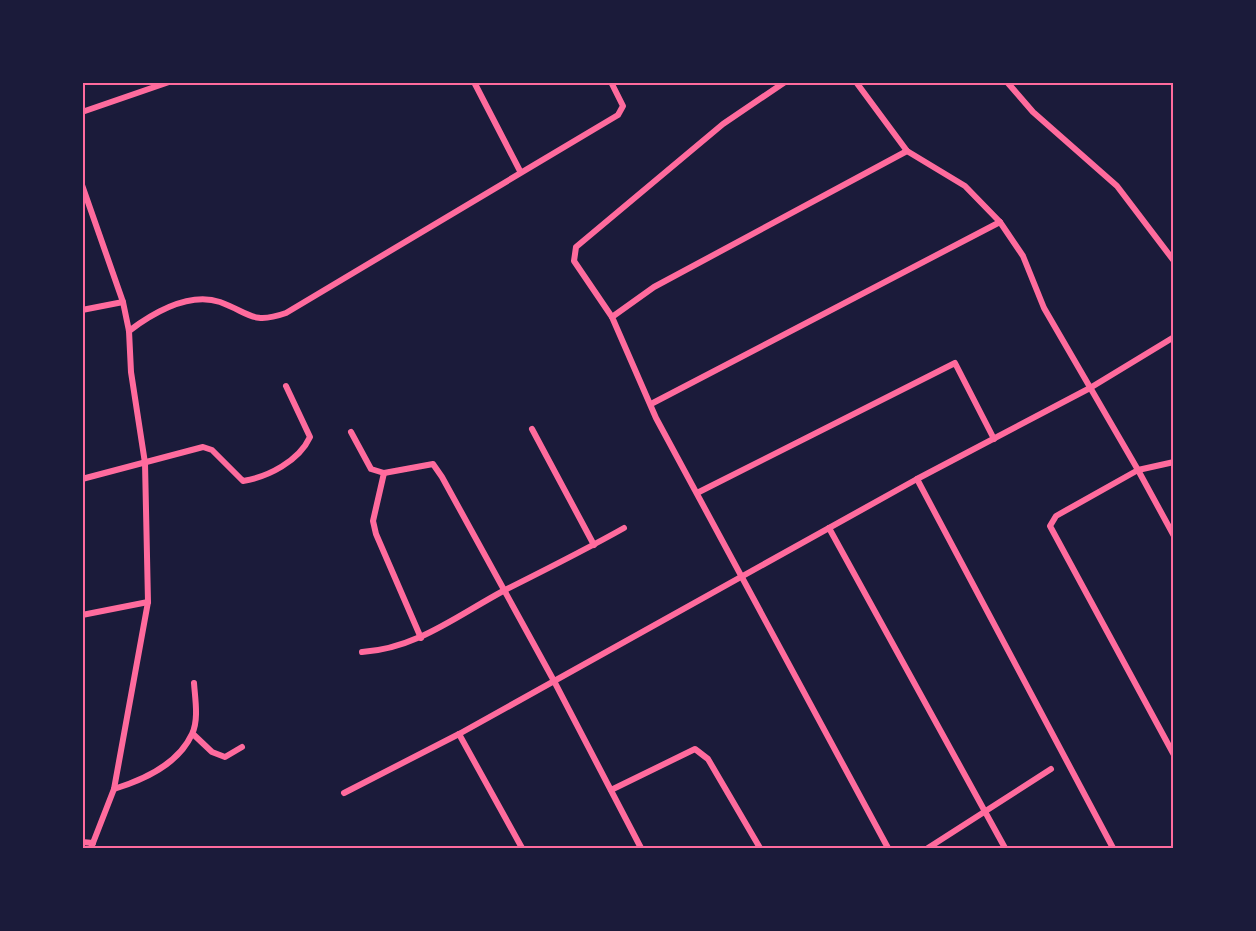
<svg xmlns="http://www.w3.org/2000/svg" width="1256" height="931" viewBox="0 0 1256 931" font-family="'Titillium Web',sans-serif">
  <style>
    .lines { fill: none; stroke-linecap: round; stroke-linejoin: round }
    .minor { stroke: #ff6b9d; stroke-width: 6 }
    .neatline { fill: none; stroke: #ff6b9d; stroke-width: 2 }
  </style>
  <rect width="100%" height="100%" fill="#1b1b3a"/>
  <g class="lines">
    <g class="minor">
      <polyline points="474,82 520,171"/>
      <polyline points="856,82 907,151 965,186 1000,222 1023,256 1044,308 1138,470 1174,536"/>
      <polyline points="1007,82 1033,112 1117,186 1174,261"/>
      <polyline points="82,112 169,82"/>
      <polyline points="82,185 123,302 129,331 131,372 145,463 148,602 114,789 91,848"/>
      <polyline points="82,310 123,302"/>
      <polyline points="612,317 574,261 576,247 723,124 785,82"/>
      <path d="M129 331C153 313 189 292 220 302 250 313 252 325 286 313L618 115 623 106 611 82"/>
      <polyline points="651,404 1000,222"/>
      <polyline points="532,429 594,545"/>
      <polyline points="351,432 371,469 384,473 433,464 442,477 554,681 641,848"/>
      <polyline points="1174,462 1138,470 1056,516 1050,526 1174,755"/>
      <polyline points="384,473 373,521 376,534 421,638"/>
      <path d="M82 479 203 447 212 450 243 481C268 477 299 461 310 437L286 386"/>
      <polyline points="917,479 1113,848"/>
      <polyline points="699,492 955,363 994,439"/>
      <polyline points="829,528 1005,848"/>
      <polyline points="82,615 148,602"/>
      <path d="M362 652C416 649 458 615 505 590 545 570 585 550 624 528"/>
      <polyline points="193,734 212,752 225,757 242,747"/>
      <polyline points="459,734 522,848"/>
      <path d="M114 789C143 780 178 765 192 734 199 720 195 698 194 683"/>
      <polyline points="611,790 695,749 708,759 760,848"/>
      <polyline points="344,793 459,734 917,479 1090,388 1174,337"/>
      <polyline points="82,842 93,843"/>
      <polyline points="888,848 656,418 612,317 654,287 907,151"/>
      <polyline points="928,848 1051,769"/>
    </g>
  </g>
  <rect width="1256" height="931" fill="none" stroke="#1b1b3a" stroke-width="168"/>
  <rect x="84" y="84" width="1088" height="763" class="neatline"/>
</svg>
